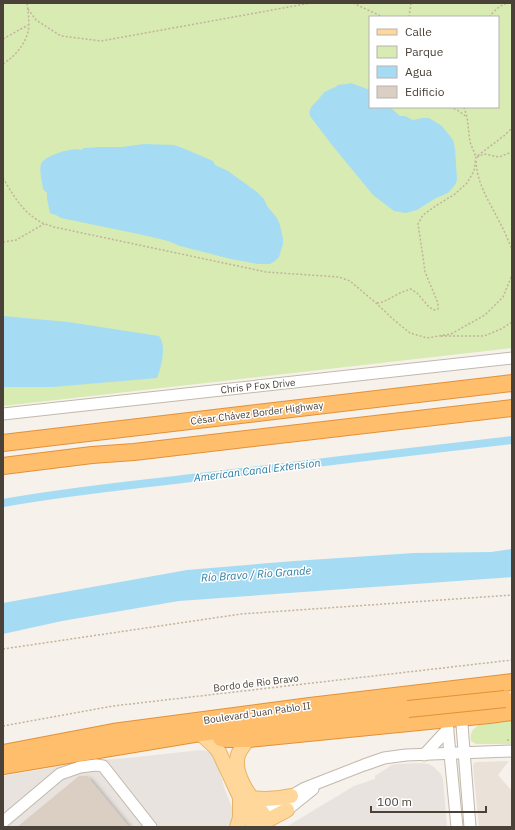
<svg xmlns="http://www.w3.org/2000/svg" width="515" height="830" viewBox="0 0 515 830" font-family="'IBM Plex Sans',sans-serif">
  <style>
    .residential { fill: #eae2d8 }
    .industrial { fill: #e8e3df }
    .green { fill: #d7ebb2; fill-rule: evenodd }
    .water { fill: #a6dcf3 }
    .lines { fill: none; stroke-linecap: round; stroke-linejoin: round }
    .canal { stroke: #a6dcf3; stroke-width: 8 }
    .building { fill: #dbcec2; filter: url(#shadow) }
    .minor-casing { stroke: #c2b8ac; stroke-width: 13 }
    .major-casing { stroke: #e8b366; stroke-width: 16 }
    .highway-casing { stroke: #e39137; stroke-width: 18 }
    .path { stroke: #c4b29d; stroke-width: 1.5; stroke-dasharray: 2 2; stroke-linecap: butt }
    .minor { stroke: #fff; stroke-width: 11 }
    .major { stroke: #ffd79a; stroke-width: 14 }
    .highway { stroke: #ffbe6c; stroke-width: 16 }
    .highway-bridge-casing { stroke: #e39137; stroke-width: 18; stroke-linecap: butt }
    .highway-bridge { stroke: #ffbe6c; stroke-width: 16 }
    .labels { text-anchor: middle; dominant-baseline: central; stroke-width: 3; stroke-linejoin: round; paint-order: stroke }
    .street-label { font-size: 10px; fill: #4a4138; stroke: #fff }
    .water-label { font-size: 11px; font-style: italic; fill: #287ba2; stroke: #fff }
  </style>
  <defs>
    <filter id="shadow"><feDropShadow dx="4" dy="2.5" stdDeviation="2" flood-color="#0004"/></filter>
  </defs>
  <rect width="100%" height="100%" fill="#f6f1ea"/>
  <polygon class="residential" points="509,761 498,775 512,791 512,827 479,827 473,767 474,763 477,762"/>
  <g class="industrial">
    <polygon points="201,750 207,751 213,754 216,760 225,790 235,815 233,822 226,827 3,827 3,776 97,760 128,758"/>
    <polygon points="422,763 429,764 434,767 441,774 443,779 447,827 286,827 354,786 375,779 375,776 392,765 397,764"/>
  </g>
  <g class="green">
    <path d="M3 3H512V348L3 406ZM370 17H498V107H370Z"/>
    <path d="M512 720V744H476L471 741C469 732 474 727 482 724Z"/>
  </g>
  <g class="water">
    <path d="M351 83 370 90V107H390L400 116H405L413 120 423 118H429L442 126 453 140 455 148 457 180 455 185 448 193 436 198 417 210 406 213 394 211 373 195 332 145 310 116C308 108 313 105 318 100 321 97 322 93 327 91 331 88 334 89 338 85L347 84Z"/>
    <path d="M144 144 174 145 185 149 213 161 215 165 228 171 257 192 264 199 267 206 277 218 280 225 283 239V244L279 257 275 261 270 264H257L253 263 231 259 180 246 168 241 143 235 61 218 56 215 50 213 47 199V193L43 189C42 181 39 171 41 164 45 155 74 147 81 150L84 148 100 147H122Z"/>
    <path d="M3 316 68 322 159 336C167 346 161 367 157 378L53 387H3Z"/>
    <polygon points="512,549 512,577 179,601 62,621 3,634 3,603 187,570 294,561 414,553 491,552"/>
  </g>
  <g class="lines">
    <path class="canal" d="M3 503C63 492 123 486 183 479 293 465 402 453 512 440"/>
  </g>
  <polygon class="building" points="79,776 87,776 129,827 17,827"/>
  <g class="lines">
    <defs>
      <g id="minor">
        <polyline points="3,414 512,358"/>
        <polyline points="446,712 457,827"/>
        <polyline points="461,712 470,827"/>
        <polyline points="424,755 448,729"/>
        <polyline points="287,810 313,789"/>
        <polyline points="257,818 277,804 305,788 364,765 384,758 406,755 512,751"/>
        <polyline points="3,822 60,774 80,767 96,765 103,766 151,827"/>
      </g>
      <g id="major">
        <polyline points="200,733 214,746 219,752 252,823"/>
        <path d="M248 739C245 744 240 749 238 755 232 775 252 799 263 814L258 827"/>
        <path d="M252 798C266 800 278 799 291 796"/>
        <polyline points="254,822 270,819 287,810"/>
        <polyline points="237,827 240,818 240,800"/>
      </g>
      <g id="highway">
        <polyline points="3,443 512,383"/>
        <polyline points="3,466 92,455 134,452 512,408"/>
        <polyline points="221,738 227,739 248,739 489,715 512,712"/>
        <polyline points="3,753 113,732 310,706 512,682"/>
        <polyline points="3,766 200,733 408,709"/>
      </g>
    </defs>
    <use href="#minor" class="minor-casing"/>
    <use href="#major" class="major-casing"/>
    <use href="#highway" class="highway-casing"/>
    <g class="path">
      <polyline points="353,3 383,17"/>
      <polyline points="28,9 36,20 61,36 101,41 311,3"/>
      <polyline points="409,17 411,3"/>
      <path d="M489 17C494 11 499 6 507 3"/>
      <polyline points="3,39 28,25"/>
      <path d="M3 64C15 56 24 46 28 32 30 24 28 11 27 3"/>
      <polyline points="450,107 457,110 467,117"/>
      <polyline points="464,107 467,117 470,142 476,157"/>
      <polyline points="477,157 484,154 499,157 512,152"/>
      <path d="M476 161C477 184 489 201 499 221 504 230 508 240 512 249"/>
      <path d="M3 178C13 195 22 211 39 221 43 224 49 225 54 227L266 272 339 277 350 281 376 303 394 320 410 333 427 338 451 334 485 315 503 297 512 275V270"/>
      <polyline points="3,242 16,240 44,224"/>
      <polyline points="377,303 383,302 402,292 411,289 417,293 429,307 434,310 438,309 438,303 425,272 423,257 418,224 423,215 434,207 455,194 467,183 474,171 476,157 505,135 512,128"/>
      <polyline points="441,336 484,336 501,329 512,322"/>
      <polyline points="3,649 241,614 512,595"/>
      <polyline points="3,726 113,706 512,660"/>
      <polyline points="507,740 512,740"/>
    </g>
    <use href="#minor" class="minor"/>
    <use href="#major" class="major"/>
    <use href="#highway" class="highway"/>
    <defs>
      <polyline id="highway-bridge" points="408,709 505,699"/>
    </defs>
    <use href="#highway-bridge" class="highway-bridge-casing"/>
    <use href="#highway-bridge" class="highway-bridge"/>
  </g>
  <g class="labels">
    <g class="street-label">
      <text transform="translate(258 386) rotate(-6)">Chris P Fox Drive</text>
      <text transform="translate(257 413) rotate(-7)">César Chávez Border Highway</text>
      <text transform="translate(256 683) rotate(-7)">Bordo de Rio Bravo</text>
      <text transform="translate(257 713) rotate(-8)">Boulevard Juan Pablo II</text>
    </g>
    <g class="water-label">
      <text transform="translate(257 470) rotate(-7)">American Canal Extension</text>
      <text transform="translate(256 574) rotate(-4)">Río Bravo / Rio Grande</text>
    </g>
  </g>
  <rect width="515" height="830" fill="none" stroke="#4a4138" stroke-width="8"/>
  <rect x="369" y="16" width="130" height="92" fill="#ffffff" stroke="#b7b3af"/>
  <rect x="377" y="29" width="20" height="6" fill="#ffd79a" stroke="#b7b3af"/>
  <text x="405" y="36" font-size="12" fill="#4a4138">Calle</text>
  <rect x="377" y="46" width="20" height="12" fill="#d7ebb2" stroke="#b7b3af"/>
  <text x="405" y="56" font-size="12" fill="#4a4138">Parque</text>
  <rect x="377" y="66" width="20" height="12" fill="#a6dcf3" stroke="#b7b3af"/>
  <text x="405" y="76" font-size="12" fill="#4a4138">Agua</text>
  <rect x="377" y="86" width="20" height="12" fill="#dbcec2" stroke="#b7b3af"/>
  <text x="405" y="96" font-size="12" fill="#4a4138">Edificio</text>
  <path d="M371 806v6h115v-6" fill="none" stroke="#4a4138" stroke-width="2"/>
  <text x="377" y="806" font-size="12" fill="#4a4138" stroke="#ffffff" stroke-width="3" paint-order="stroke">100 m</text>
</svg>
